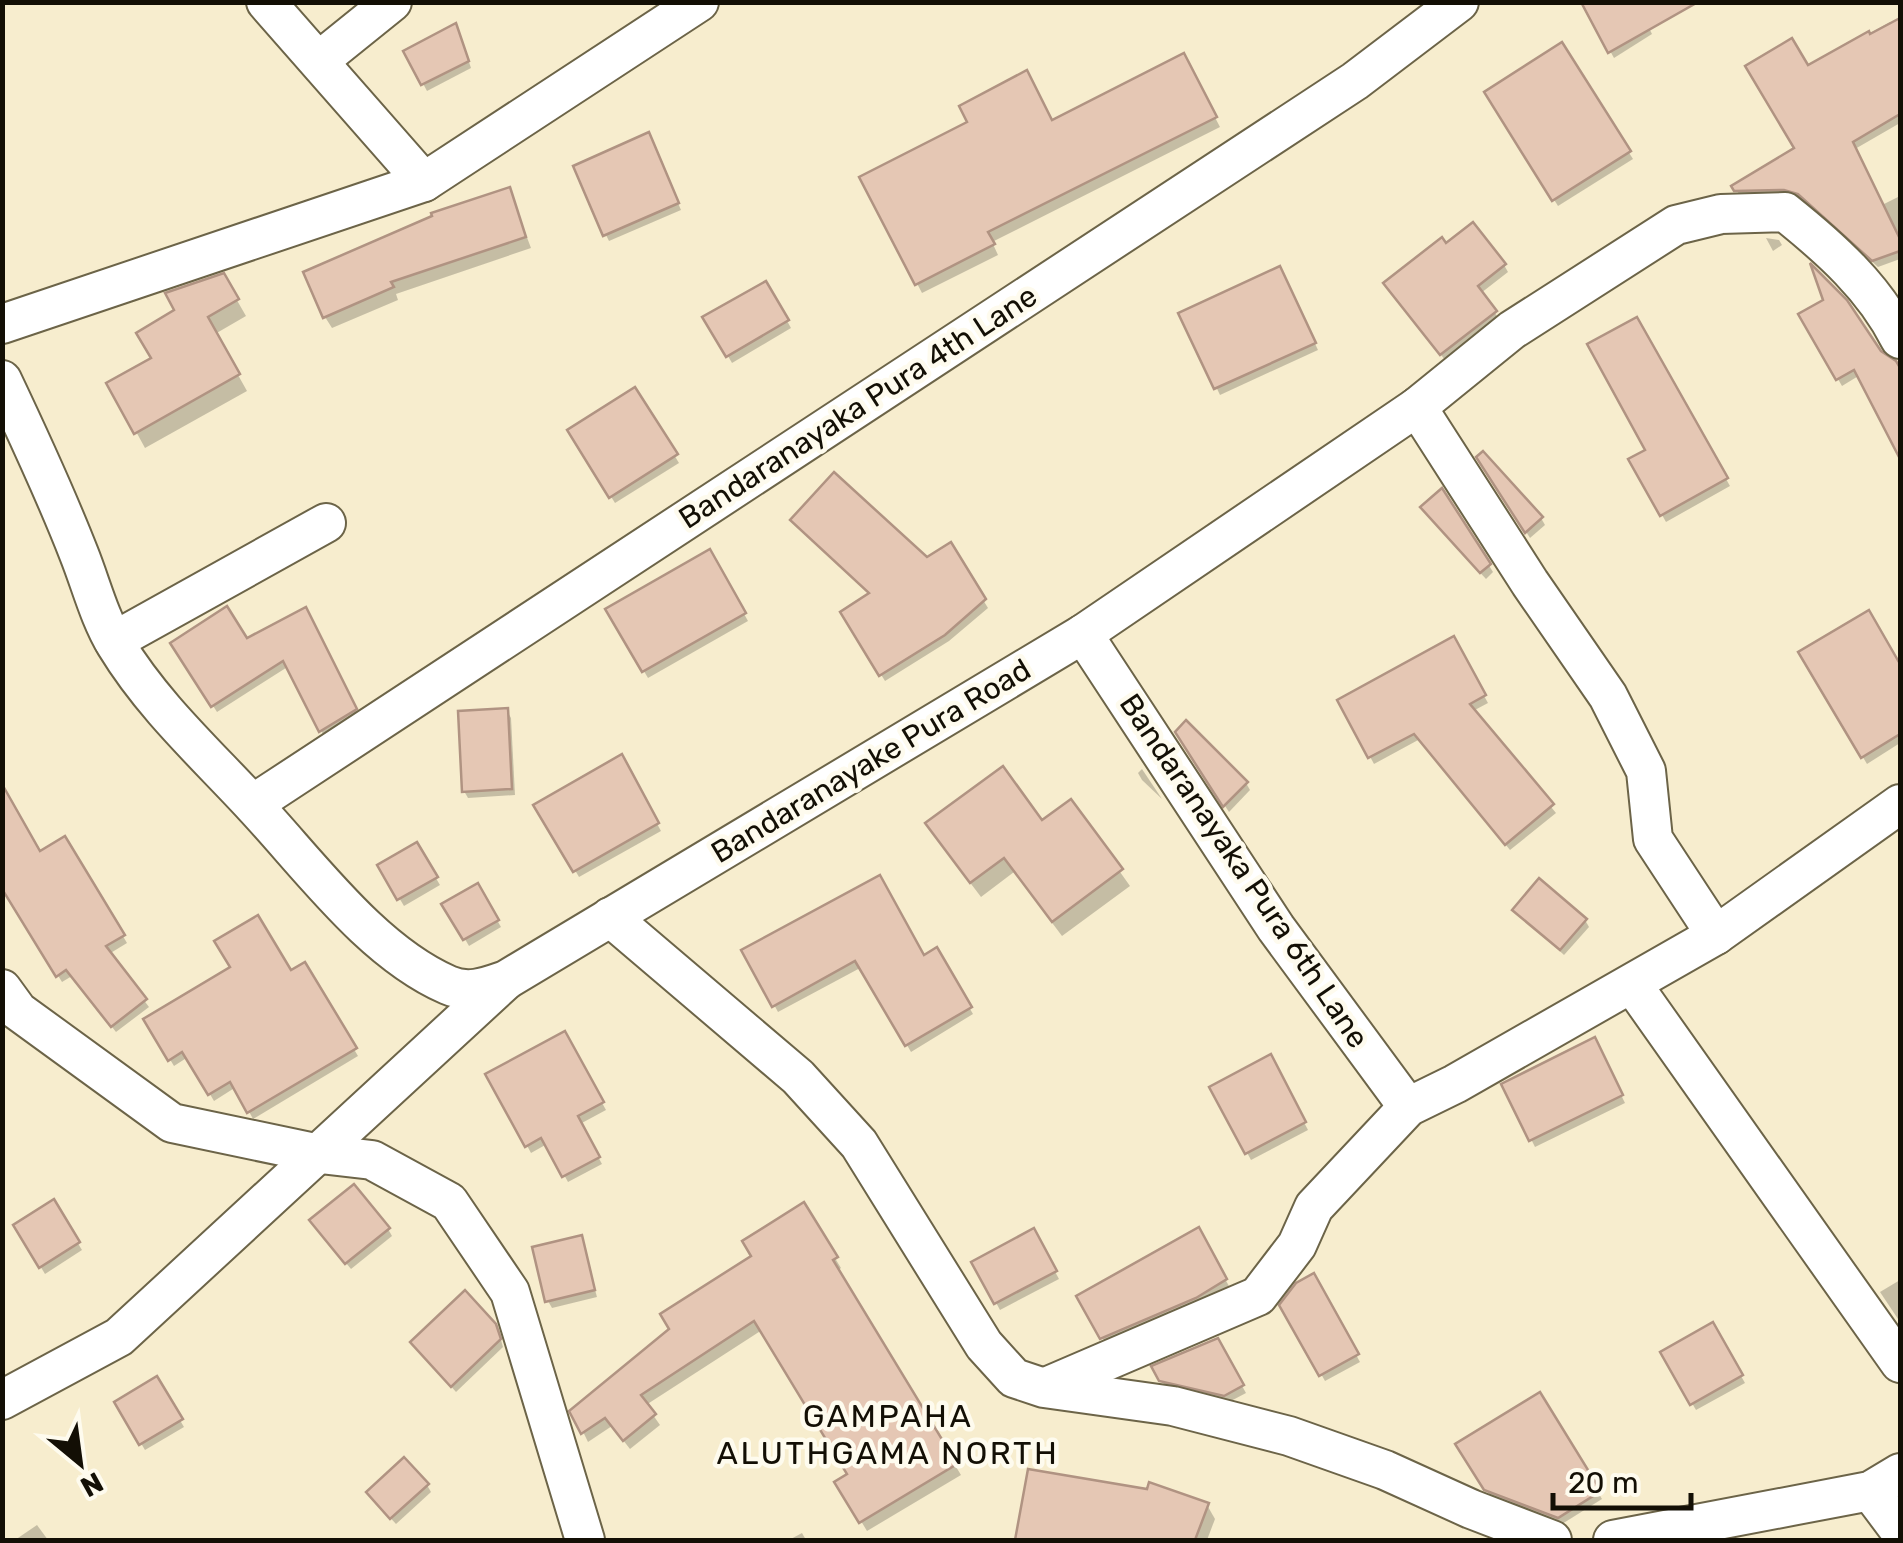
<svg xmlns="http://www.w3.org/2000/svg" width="1903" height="1543" viewBox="0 0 1903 1543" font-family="Rubik,sans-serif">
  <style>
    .shadow { fill: #0003 }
    .building { fill: #e5c7b4; stroke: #b09382; stroke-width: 2.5 }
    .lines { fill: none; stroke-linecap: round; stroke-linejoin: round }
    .street-casing { stroke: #6c6448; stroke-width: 42 }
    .street { stroke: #fff; stroke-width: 38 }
    .labels { text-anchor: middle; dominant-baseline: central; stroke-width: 9; stroke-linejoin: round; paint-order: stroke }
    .street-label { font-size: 30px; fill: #130f05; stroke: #fefbee }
    .neighbourhood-label { font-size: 32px; letter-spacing: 2.5px; fill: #130f05; stroke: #fefbee }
  </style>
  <rect width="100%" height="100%" fill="#f7edce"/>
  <g class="shadow">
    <polygon points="1583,2 1636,2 1652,34 1614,58"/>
    <polygon points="1890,22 1900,42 1900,86 1897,88 1900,93 1900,123 1855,149 1882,205 1900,196 1900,259 1878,267 1804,201 1790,196 1741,197 1734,186 1797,149 1807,68"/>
    <polygon points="459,33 471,68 427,91 406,52"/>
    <polygon points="1561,46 1633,159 1558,206 1487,93"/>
    <polygon points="1183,56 1220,127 992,242 998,255 922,293 862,178 1052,123"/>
    <polygon points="651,142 681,210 609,241 606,235"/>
    <polygon points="509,190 531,248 396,294 398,300 332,328 325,317"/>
    <polygon points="1766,238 1779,240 1782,245 1773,251"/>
    <polygon points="1445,247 1504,265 1508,272 1481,293 1499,319 1445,360 1391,290"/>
    <polygon points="223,276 246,316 215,334 247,391 145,448 110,384 154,359 178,311"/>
    <polygon points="1283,276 1318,350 1220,395 1182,314"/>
    <polygon points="766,284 791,328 732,363 706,318"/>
    <polygon points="1801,315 1879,352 1897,365 1900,364 1900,427 1890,432 1860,375 1842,386"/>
    <polygon points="1636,320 1730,486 1666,522 1631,460 1649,450"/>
    <polygon points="634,390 679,463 615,503 570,431"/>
    <polygon points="1479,458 1541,518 1545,525 1530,538"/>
    <polygon points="1442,491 1493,572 1486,579 1427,515"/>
    <polygon points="793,521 927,560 950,546 988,608 949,641 885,681 843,613 871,595"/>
    <polygon points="709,552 748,621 648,678 608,610"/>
    <polygon points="305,611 359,717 325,738 289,666 217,712 173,644 246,641"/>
    <polygon points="1868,613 1900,669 1900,743 1867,764 1801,653"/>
    <polygon points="1453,640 1488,703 1473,711 1556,813 1510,850 1420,739 1374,764 1340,701"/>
    <polygon points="507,711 511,718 515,795 468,798 464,791"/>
    <polygon points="1182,740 1246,783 1250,790 1229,812"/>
    <polygon points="621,758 661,831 579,877 537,806"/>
    <polygon points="1142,769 1162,799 1142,780 1138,773"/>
    <polygon points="1071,803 1130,886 1062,936 1014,872 981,897 937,839 1042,823"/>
    <polygon points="65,839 127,943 109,954 149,1007 116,1032 72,976 62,982 2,884"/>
    <polygon points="416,845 440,885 404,906 380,866"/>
    <polygon points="477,886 501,927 469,946 445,905"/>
    <polygon points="1515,910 1585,920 1589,927 1564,955"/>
    <polygon points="745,951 923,959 936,951 973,1014 911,1052 862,967 778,1012"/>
    <polygon points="304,966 358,1056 253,1119 236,1087 214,1101 188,1057 174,1066 146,1020 290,974"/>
    <polygon points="564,1034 606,1110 580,1124 602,1164 568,1182 547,1144 531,1153 489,1075"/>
    <polygon points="1594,1040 1625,1103 1535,1147 1504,1085"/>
    <polygon points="1270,1057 1308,1130 1251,1160 1212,1088"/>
    <polygon points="53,1203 82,1250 45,1274 16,1226"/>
    <polygon points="803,1206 841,1268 837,1271 961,1475 867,1531 838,1483 850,1475 762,1330 646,1405 660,1425 630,1449 612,1426 588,1442 573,1411 754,1257"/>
    <polygon points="316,1227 388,1229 392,1236 351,1269"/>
    <polygon points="1033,1231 1059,1279 1000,1310 975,1263"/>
    <polygon points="1198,1231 1234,1295 1111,1353 1080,1297"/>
    <polygon points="581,1238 597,1297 552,1308 548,1301"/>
    <polygon points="1313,1277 1360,1362 1325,1381 1282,1305"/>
    <polygon points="1900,1280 1900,1322 1880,1292"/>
    <polygon points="1712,1325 1745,1383 1696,1410 1663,1353"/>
    <polygon points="499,1333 503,1347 456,1392 413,1343"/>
    <polygon points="1217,1341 1246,1393 1229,1402 1166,1388 1155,1368"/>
    <polygon points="156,1380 184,1427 145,1450 117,1403"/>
    <polygon points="1539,1395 1602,1499 1562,1524 1491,1497 1459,1445"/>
    <polygon points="1030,1472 1207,1505 1215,1519 1207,1540 1018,1540"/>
    <polygon points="427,1485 431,1492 396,1524 373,1499"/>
    <polygon points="37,1525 48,1540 15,1540"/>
    <polygon points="802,1533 806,1540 789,1540"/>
  </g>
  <g class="building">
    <polygon points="1581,2 1698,2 1608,53"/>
    <polygon points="1900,18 1900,114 1853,142 1900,239 1900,251 1872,261 1798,194 1784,190 1734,191 1731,186 1794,148 1745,66 1792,38 1808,65 1869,31 1870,34"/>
    <polygon points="456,23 469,61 421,85 403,51"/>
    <polygon points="1562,42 1631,151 1552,201 1484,92"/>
    <polygon points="1184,53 1217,117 988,232 995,244 915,285 859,177 967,122 959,106 1027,70 1052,120"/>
    <polygon points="649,132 679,203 603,236 573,166"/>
    <polygon points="510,187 526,237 391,282 394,287 323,318 303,272 432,216 431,213"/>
    <polygon points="1473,222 1506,264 1478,286 1497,311 1440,355 1383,283 1442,237 1446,243"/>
    <polygon points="1810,263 1847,300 1881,351 1896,361 1900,368 1900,459 1854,370 1836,380 1798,314 1823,300"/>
    <polygon points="1280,266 1316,343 1214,389 1178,313"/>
    <polygon points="224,273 239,299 208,317 240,374 134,434 106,383 151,358 136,333 174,310 165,293"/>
    <polygon points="766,281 789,320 726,357 702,317"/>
    <polygon points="1637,317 1728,478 1660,516 1628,459 1645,450 1587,344"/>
    <polygon points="635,387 678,454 609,498 567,430"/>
    <polygon points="1483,451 1543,517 1525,533 1476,457"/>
    <polygon points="834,472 927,557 951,542 986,599 945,635 879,676 840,612 869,593 790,520"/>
    <polygon points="1442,488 1491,564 1480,573 1420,507"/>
    <polygon points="710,549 746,613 642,672 605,609"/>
    <polygon points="227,606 247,638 306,607 357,709 319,732 283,661 211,707 170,643"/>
    <polygon points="1869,610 1900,664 1900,734 1861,758 1798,652"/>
    <polygon points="1454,636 1486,695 1470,704 1554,804 1505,845 1414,734 1368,758 1337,700"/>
    <polygon points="508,708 512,789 462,792 458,711"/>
    <polygon points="1186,720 1248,782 1223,807 1175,732"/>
    <polygon points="622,754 659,823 573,872 533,805"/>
    <polygon points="1003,766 1042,820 1071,799 1123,869 1052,922 1004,858 970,883 925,823"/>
    <polygon points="2,784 40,851 65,836 125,935 106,946 147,999 111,1027 66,970 56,977 2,889"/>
    <polygon points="417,842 438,877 397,900 377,865"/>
    <polygon points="880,875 924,955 937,947 972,1007 905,1046 855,961 772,1007 741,950"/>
    <polygon points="1539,878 1587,919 1560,950 1512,910"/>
    <polygon points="478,883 499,920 463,940 441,904"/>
    <polygon points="258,915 291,970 305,962 357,1048 247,1113 230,1082 208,1095 182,1052 168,1061 143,1019 230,967 214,941"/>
    <polygon points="565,1031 604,1102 578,1116 600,1157 562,1177 541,1138 525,1147 485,1074"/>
    <polygon points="1595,1037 1623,1095 1529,1141 1501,1084"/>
    <polygon points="1271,1054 1306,1122 1245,1154 1209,1087"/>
    <polygon points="354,1184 390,1228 345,1264 309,1220"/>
    <polygon points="54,1199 80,1242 39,1268 13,1225"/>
    <polygon points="804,1202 838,1257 833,1260 957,1464 859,1523 834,1482 847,1474 754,1321 641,1395 656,1414 623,1441 605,1418 581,1434 569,1411 669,1329 660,1314 751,1256 742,1241"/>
    <polygon points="1199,1227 1227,1279 1196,1298 1100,1339 1076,1296"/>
    <polygon points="1034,1228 1057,1271 994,1304 971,1262"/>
    <polygon points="582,1235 595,1290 545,1302 532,1247"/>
    <polygon points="1314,1273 1359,1354 1319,1376 1279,1305 1296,1283"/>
    <polygon points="465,1290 496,1324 501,1339 451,1387 410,1342"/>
    <polygon points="1713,1322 1743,1375 1690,1405 1660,1352"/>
    <polygon points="1218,1338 1244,1385 1224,1396 1159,1381 1151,1366"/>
    <polygon points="157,1376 183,1419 139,1445 114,1402"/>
    <polygon points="1540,1392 1601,1491 1558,1518 1484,1490 1455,1444"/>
    <polygon points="404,1457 429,1484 390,1519 366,1492"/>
    <polygon points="1028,1469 1147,1489 1149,1482 1209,1503 1195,1540 1015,1540"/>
  </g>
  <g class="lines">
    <defs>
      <g id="street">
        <polyline points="266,2 424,182"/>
        <polyline points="320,60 392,2"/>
        <polyline points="2,324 424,182 699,2"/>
        <path d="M2 380C29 437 56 495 79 554 91 584 99 617 116 645 153 706 206 754 254 806 310 866 372 952 448 985 468 994 486 987 506 980L1083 634 1417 407 1512 330 1676 225 1721 214 1785 212C1830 248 1874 287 1900 339"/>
        <polyline points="1417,407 1530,583 1608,696 1646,771 1653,839 1716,935"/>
        <polyline points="1083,634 1276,928 1408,1107"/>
        <polyline points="114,641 326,523"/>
        <polyline points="253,804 1355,81 1459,2"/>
        <polyline points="610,917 798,1077 859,1144 984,1345 1014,1378 1044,1388 1173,1406 1289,1436 1385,1470 1471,1509 1552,1540"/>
        <polyline points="1632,984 1900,1363"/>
        <polyline points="2,989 18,1011 172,1123 320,1154 372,1160 449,1202 510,1292 585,1540"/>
        <polyline points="1046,1387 1258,1296 1297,1245 1314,1207 1408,1107 1455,1084 1716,935 1900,804"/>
        <polyline points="2,1400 119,1337 505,981"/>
        <polyline points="1870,1491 1900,1531"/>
        <polyline points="1613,1540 1870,1491 1900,1473"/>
      </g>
    </defs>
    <use href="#street" class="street-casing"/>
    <use href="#street" class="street"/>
  </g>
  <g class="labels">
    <g class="street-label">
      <text transform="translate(858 407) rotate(-33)">Bandaranayaka Pura 4th Lane</text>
      <text transform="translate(871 761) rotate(-31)">Bandaranayake Pura Road</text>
      <text transform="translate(1244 871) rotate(56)">Bandaranayaka Pura 6th Lane</text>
    </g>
    <g class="neighbourhood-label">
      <text x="888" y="1416">GAMPAHA<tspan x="888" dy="37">ALUTHGAMA NORTH</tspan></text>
    </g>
  </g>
  <rect width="1903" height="1543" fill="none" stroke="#130f05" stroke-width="10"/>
  <g transform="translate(80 1463) rotate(151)" stroke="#fefbee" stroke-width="8" paint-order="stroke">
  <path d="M0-8L18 38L0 25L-18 38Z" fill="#130f05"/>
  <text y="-15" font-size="28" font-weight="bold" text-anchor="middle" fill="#130f05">N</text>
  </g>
  <path d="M1553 1493v15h138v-15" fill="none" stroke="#130f05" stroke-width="5"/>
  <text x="1568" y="1493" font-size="30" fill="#130f05" stroke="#fefbee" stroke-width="8" paint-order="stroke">20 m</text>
</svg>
